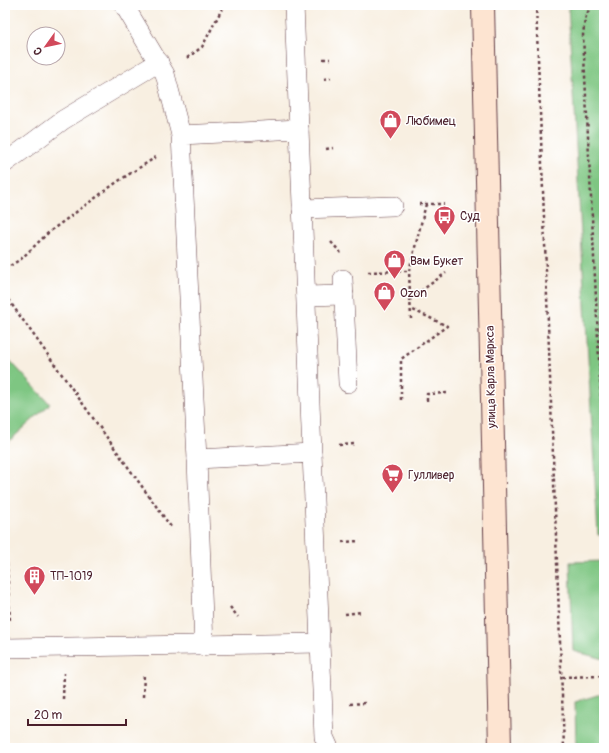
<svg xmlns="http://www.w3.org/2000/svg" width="609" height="753" viewBox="0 0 609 753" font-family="Pangolin,sans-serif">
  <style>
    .green { fill: #7ec682; stroke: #647256 }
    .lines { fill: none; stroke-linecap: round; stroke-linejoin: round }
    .lane-casing { stroke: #643e46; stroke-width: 20 }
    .secondary-casing { stroke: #643e46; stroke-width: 24 }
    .path { stroke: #643e46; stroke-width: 2.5; stroke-dasharray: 3 3; stroke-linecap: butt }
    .lane { stroke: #fff; stroke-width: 19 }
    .secondary { stroke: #fde4d1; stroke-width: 22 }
    .labels { text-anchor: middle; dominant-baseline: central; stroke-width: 3; stroke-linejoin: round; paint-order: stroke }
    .poi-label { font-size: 12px; fill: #4a1f2b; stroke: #fff; text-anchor: start }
    .street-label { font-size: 12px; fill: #4a1f2b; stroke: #fff }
  </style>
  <rect width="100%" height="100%" fill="#fff"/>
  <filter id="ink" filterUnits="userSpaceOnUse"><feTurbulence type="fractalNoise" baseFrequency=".025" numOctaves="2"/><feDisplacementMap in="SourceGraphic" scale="8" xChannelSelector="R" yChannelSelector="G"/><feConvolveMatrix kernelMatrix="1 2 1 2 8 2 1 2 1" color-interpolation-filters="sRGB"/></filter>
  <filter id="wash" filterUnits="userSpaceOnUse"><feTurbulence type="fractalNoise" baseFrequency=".012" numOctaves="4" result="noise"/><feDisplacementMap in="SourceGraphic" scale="16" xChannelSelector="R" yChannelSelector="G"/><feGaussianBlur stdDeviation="0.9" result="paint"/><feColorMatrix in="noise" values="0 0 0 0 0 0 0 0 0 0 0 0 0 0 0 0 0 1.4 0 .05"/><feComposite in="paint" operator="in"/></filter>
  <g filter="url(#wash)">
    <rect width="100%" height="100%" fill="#f8efe1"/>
    <g class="green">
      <polygon points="568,5 604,5 604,534 598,535"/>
      <polygon points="5,355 50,404 5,445"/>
      <polygon points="604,561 604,659 573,651 570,562"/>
      <polygon points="604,693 604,748 576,748 575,702"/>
    </g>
  </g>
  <g filter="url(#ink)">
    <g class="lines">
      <defs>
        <g id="lane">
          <polyline points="124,5 165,74 181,135"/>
          <polyline points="299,129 312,453"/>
          <polyline points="5,163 63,120 159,62"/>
          <polyline points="302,209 393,206"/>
          <polyline points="343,279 348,383"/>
          <polyline points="306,296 344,295"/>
          <polyline points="197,459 204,646"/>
          <polyline points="320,643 324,737 329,748"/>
          <polyline points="5,648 320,643 312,453 197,459 181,135 299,129 294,5"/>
        </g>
        <polyline id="secondary" points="483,5 500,748"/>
      </defs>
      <use href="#lane" class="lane-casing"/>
      <use href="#secondary" class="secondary-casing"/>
      <g class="path">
        <polyline points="536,5 564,748"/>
        <polyline points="591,5 585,19 583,35 604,460"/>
        <polyline points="187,58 202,47 224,5"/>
        <polyline points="323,59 330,59"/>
        <polyline points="324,79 331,78"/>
        <polyline points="326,149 333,148"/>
        <polyline points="419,204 444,204"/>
        <polyline points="331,242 341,253"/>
        <polyline points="5,269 21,259 49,232 117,182 156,157"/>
        <polyline points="368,272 409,271"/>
        <polyline points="5,295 171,527"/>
        <polyline points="411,298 446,273"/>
        <polyline points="411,319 409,271 426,204"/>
        <polyline points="401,400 401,359 447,326 411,309"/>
        <polyline points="427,401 427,394 449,393"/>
        <polyline points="339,445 356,444"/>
        <polyline points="5,527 10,622"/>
        <polyline points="342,542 360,541"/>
        <polyline points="230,607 238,617"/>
        <polyline points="345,614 362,612"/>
        <polyline points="562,677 604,676"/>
        <polyline points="143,697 144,673"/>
        <polyline points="63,699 64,673"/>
        <polyline points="350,704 365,703"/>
        <polyline points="433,746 458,745"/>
      </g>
      <use href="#lane" class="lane"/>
      <use href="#secondary" class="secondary"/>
    </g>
  </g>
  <defs>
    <symbol id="shop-pin" viewBox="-11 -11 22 30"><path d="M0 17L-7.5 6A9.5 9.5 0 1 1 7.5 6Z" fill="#d1495b" stroke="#fff"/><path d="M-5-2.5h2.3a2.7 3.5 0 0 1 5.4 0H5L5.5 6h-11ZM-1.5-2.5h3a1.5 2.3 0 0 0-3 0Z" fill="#fff"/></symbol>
    <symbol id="bus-pin" viewBox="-11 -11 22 30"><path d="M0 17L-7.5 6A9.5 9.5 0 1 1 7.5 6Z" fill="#d1495b" stroke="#fff"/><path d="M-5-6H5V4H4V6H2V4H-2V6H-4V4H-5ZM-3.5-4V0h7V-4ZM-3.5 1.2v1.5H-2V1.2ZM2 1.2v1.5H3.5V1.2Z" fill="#fff"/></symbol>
    <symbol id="supermarket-pin" viewBox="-11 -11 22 30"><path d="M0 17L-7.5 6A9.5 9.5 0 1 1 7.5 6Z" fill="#d1495b" stroke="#fff"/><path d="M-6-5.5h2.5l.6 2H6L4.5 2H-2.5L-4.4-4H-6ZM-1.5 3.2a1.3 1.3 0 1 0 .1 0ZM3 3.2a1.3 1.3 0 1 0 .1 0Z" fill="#fff"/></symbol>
    <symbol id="building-pin" viewBox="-11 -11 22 30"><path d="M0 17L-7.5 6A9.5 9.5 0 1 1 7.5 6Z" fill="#d1495b" stroke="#fff"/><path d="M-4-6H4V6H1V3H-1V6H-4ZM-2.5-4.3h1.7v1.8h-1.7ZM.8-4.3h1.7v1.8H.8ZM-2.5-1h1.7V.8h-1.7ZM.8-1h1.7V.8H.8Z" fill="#fff"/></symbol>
  </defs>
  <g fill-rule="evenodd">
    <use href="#shop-pin" x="378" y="108" width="25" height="34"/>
    <use href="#bus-pin" x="432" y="204" width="25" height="34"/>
    <use href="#shop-pin" x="382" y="248" width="25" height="34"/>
    <use href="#shop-pin" x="372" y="280" width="25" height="34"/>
    <use href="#supermarket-pin" x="380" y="462" width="25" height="34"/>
    <use href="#building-pin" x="22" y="564" width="25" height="34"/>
  </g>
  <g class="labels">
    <g class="poi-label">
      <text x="406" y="121">Любимец</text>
      <text x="460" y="216">Суд</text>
      <text x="410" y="261">Вам Букет</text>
      <text x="400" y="293">Ozon</text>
      <text x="408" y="475">Гулливер</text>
      <text x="50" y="576">ТП-1019</text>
    </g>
    <g class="street-label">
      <text transform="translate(491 377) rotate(-91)">улица Карла Маркса</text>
    </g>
  </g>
  <rect width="609" height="753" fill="none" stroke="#fff" stroke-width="20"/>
  <g transform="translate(46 46) rotate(237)"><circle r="19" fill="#ffffff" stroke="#b7a5aa"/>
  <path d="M0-3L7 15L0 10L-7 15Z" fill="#d1495b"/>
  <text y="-6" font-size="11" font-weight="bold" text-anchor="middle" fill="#4a1f2b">С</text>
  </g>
  <path d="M28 719v6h98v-6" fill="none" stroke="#4a1f2b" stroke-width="2"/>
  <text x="34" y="719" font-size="12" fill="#4a1f2b" stroke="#ffffff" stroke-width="3" paint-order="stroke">20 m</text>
</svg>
